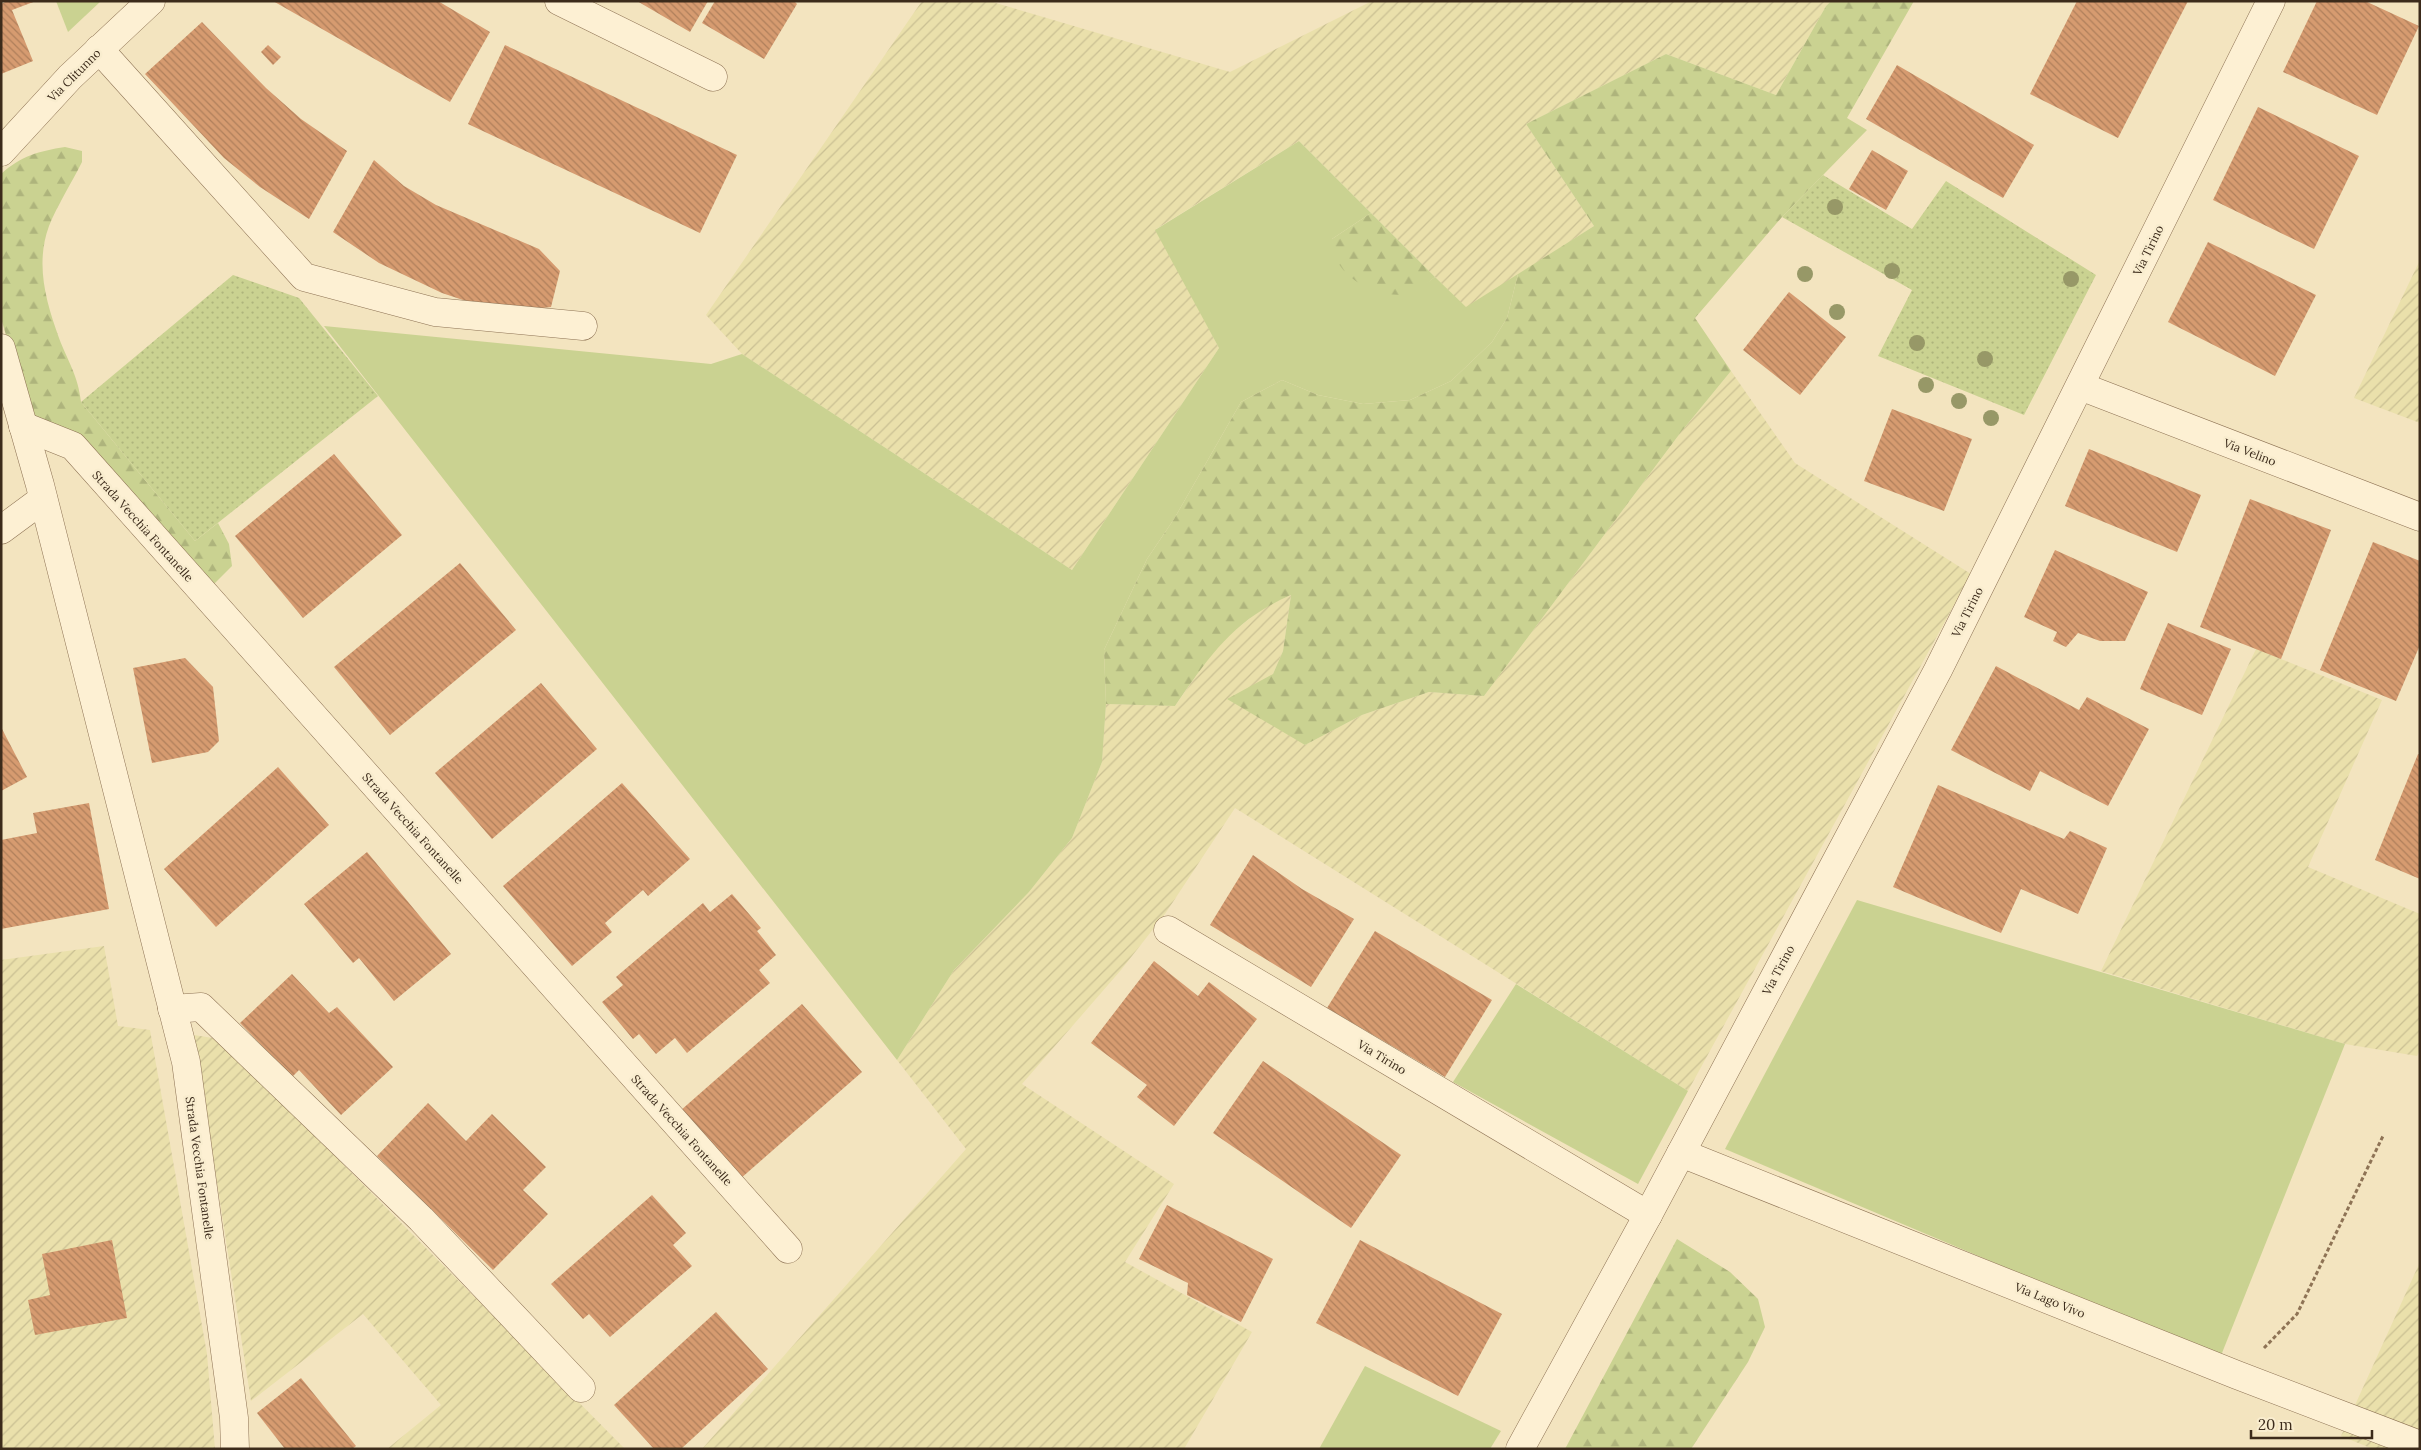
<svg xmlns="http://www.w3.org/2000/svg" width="2421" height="1450" viewBox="0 0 2421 1450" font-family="Lora,serif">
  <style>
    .farmland { fill: url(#farmland-furrows) }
    .green { fill: #cad291 }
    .forest { fill: url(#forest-firs) }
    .garden { fill: url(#garden-dots) }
    .building { fill: url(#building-back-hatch) }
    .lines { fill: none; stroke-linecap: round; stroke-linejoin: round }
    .minor-casing { stroke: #8e7355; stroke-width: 29 }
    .path { stroke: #8e7355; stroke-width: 3; stroke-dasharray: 4 2.5; stroke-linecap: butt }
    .minor { stroke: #fdf0d3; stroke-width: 28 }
    .tree { fill: #979867 }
    .labels { text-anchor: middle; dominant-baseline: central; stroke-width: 5; stroke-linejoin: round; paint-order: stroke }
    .street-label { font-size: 12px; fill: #3c2b1b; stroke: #f9edcf }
  </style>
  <defs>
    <pattern id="farmland-furrows" width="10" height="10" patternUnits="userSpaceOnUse" patternTransform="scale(1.25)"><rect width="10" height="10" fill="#eae0ab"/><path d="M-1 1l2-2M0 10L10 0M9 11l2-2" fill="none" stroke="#cac093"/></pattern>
    <pattern id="forest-firs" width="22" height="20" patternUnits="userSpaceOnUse" patternTransform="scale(1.25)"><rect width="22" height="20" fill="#cad291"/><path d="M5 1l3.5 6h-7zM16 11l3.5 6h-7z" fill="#aeb47c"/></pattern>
    <pattern id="garden-dots" width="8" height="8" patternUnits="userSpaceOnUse" patternTransform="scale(1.25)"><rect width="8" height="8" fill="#cad291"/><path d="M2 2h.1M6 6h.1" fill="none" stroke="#aeb47c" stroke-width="1.8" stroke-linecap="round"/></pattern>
    <pattern id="building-back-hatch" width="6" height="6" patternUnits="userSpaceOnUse" patternTransform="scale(1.25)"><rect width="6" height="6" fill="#d69b70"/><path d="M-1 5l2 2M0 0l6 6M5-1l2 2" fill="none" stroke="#af7f5b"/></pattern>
  </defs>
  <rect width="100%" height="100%" fill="#f3e4bf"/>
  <g class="farmland">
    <polygon points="922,1 989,1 1230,72 1372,1 1831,1 1826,6 1776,95 1666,54 1526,124 1594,226 1466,308 1299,141 1156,229 1219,348 1072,570 742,354 706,315"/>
    <polygon points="2420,260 2420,423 2354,398"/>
    <polygon points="1731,371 1795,463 1971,574 1688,1091 1235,808 1165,914 1121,970 1022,1084 1174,1184 1125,1262 1252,1332 1184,1449 702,1449 966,1149 897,1060 954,970 1029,892 1072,838 1102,762 1106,704 1175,706 1210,656 1228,636 1264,607 1291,595 1283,651 1273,674 1305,745 1362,715 1429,692 1484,696 1681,432"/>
    <polygon points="2257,647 2281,659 2382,700 2308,867 2420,914 2420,1050 2417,1056 2345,1044 2101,971"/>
    <polygon points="104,946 118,1026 150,1030 207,1354 215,1449 1,1449 1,960"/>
    <polygon points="194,1035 219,1039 625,1449 387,1449 441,1405 363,1314 251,1401"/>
    <polygon points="2420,1262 2420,1449 2373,1449 2341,1436"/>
  </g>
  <g class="green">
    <polygon points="56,1 101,1 68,32"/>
    <polygon points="1299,141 1371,213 1332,239 1415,291 1435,277 1466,307 1518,274 1507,318 1492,342 1451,381 1410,400 1363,404 1318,395 1282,380 1241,402 1174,519 1147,559 1104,650 1106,704 1102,762 1072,838 1029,892 954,970 897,1060 324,326 711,364 742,354 1072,570 1219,348 1155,230"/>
    <polygon points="1857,900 2345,1044 2220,1358 1725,1149"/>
    <polygon points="1516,984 1688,1091 1638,1184 1453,1082"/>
    <polygon points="1365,1366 1501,1431 1490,1449 1319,1449"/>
  </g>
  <g class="forest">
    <path d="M1831 1H1914L1847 118 1867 130 1782 217 1695 318 1731 371 1681 432 1484 696 1429 692 1362 715 1305 745 1227 699 1273 674 1283 651 1291 595C1232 621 1210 656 1175 706L1106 704 1104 650 1147 559 1174 519 1241 402 1282 380 1318 395 1363 404 1410 400 1451 381 1492 342 1507 318 1518 274 1594 226 1526 124 1666 54 1776 95 1826 6Z"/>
    <path d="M65 147 82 151V162C71 184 58 204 49 226 35 264 46 302 59 338 68 362 78 375 81 402L195 541 218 523 229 544 232 566 210 588 30 417 1 318V174C21 156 39 151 65 147Z"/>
    <path d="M1371 213 1435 277C1429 281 1423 288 1416 291 1390 303 1346 284 1336 258 1334 252 1333 245 1332 239Z"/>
    <polygon points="1677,1239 1730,1272 1758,1299 1765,1327 1748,1362 1691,1449 1565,1449"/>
  </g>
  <g class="garden">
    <polygon points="1823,175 1912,229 1946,181 2096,275 2024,415 1878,356 1912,290 1782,217"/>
    <polygon points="233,275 299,298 378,396 195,541 81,402"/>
  </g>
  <g class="building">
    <polygon points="7,1 36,1 12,10 33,61 1,74 1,4"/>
    <polygon points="273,1 438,1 490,32 450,102"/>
    <polygon points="637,1 708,1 690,32"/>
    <polygon points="715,1 794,1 797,4 764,59 702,23"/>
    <polygon points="2077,1 2188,1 2118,138 2030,94"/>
    <polygon points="2317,1 2365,1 2419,26 2377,115 2283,72"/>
    <polygon points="202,22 266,88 301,119 347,151 309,219 260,187 224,158 145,74"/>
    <polygon points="268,45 281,57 273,65 261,52"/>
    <polygon points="505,45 737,155 700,233 468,124"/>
    <polygon points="1897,65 2034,145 2003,198 1866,119"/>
    <polygon points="2258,107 2359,156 2314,249 2213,200"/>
    <polygon points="1872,150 1908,171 1886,210 1849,189"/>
    <polygon points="374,160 404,186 436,205 539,249 560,271 551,307 502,313 442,293 379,263 333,232"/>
    <polygon points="2208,242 2316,295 2275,376 2168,322"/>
    <polygon points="1789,292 1846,337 1800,395 1743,350"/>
    <polygon points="1892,409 1972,439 1944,511 1864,481"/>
    <polygon points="2089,449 2201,495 2177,552 2065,506"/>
    <polygon points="334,454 402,535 303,618 235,536"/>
    <polygon points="2250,499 2331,530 2281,659 2200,627"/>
    <polygon points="2373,542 2420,561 2420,645 2396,701 2320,670"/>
    <polygon points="2055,550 2148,592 2125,641 2100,641 2078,633 2066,647 2053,641 2057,632 2024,617"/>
    <polygon points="460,563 516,630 390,735 334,667"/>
    <polygon points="2168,623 2231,649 2202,715 2140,689"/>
    <polygon points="185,658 213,687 219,741 208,752 152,763 133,668"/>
    <polygon points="1996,666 2079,710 2087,697 2149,729 2108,806 2040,771 2030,791 1951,750"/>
    <polygon points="541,683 597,749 492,839 435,773"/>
    <polygon points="1,727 27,777 1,791"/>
    <polygon points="2418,754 2420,755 2420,879 2375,860"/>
    <polygon points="278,767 329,825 216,927 164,869"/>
    <polygon points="622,783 690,859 648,896 643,890 605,923 612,932 572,966 503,886"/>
    <polygon points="1938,785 2064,839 2070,831 2107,848 2078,914 2021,889 2001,933 1893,887"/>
    <polygon points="89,803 109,909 1,929 1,840 37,833 33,813"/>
    <polygon points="367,852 451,954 394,1001 359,958 353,963 304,904"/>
    <polygon points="1253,855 1302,889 1354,919 1311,987 1210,925"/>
    <polygon points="732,894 761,928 757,931 776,955 759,970 770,983 687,1053 675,1038 656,1054 639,1034 633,1039 602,1002 623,985 616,977 703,903 710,912"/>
    <polygon points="1375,931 1492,1000 1445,1077 1327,1008"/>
    <polygon points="1154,961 1198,996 1209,982 1257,1019 1174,1126 1137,1097 1147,1085 1091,1043"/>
    <polygon points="292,974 329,1013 337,1007 393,1067 341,1115 299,1070 292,1077 240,1023"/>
    <polygon points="802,1004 862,1072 740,1179 680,1111"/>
    <polygon points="1263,1061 1401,1155 1351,1228 1213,1133"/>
    <polygon points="428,1103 466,1141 492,1114 546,1167 523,1190 548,1214 493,1270 377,1156"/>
    <polygon points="652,1195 686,1233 673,1245 692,1266 610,1337 589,1314 583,1319 551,1284"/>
    <polygon points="1167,1205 1273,1259 1241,1322 1187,1295 1188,1283 1139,1259"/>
    <polygon points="112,1240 127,1318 35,1335 28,1300 50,1295 42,1254"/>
    <polygon points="1360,1240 1502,1314 1458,1396 1316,1323"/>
    <polygon points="716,1312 768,1369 681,1449 654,1449 614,1405"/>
    <polygon points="301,1378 356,1446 352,1449 285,1449 257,1413"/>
  </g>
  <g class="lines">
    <defs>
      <g id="minor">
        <polyline points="559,1 713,77"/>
        <polyline points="99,49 304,277 435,312 583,326"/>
        <polyline points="1,152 70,77 151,1"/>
        <polyline points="1,348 40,485 186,1062 234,1418 235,1449"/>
        <polyline points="2080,386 2420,517"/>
        <polyline points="23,426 73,446 788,1249"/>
        <polyline points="1,530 43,499"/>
        <polyline points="1168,930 1648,1215"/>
        <polyline points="172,1009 201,1007 421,1219 581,1388"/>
        <polyline points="1681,1153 2237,1375 2420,1445"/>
        <polyline points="1520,1449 1648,1215 1938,670 2271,1"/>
      </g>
    </defs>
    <use href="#minor" class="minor-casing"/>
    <polyline class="path" points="2264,1348 2297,1314 2383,1136"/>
    <use href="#minor" class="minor"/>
  </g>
  <g class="tree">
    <circle cx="1835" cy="207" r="8"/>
    <circle cx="1892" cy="271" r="8"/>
    <circle cx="1805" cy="274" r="8"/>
    <circle cx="2071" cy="279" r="8"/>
    <circle cx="1837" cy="312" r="8"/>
    <circle cx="1917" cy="343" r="8"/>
    <circle cx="1985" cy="359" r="8"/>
    <circle cx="1926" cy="385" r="8"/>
    <circle cx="1959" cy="401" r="8"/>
    <circle cx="1991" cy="418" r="8"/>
  </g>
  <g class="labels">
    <g class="street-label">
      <text transform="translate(74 75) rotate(-45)">Via Clitunno</text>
      <text transform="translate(2148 250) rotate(-64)">Via Tirino</text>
      <text transform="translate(2250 452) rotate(21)">Via Velino</text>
      <text transform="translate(143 526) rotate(48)">Strada Vecchia Fontanelle</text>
      <text transform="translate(1967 612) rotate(-63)">Via Tirino</text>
      <text transform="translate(413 828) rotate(48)">Strada Vecchia Fontanelle</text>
      <text transform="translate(1778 970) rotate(-62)">Via Tirino</text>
      <text transform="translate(1382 1057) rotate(31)">Via Tirino</text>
      <text transform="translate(682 1130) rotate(48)">Strada Vecchia Fontanelle</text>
      <text transform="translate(200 1168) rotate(82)">Strada Vecchia Fontanelle</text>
      <text transform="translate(2050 1300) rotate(22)">Via Lago Vivo</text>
    </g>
  </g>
  <rect width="2421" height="1450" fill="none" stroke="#3c2b1b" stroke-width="5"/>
  <path d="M2251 1430v8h121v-8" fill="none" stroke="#3c2b1b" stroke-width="2.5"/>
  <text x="2258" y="1430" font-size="15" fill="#3c2b1b" stroke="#f9edcf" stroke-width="4" paint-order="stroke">20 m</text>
</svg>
